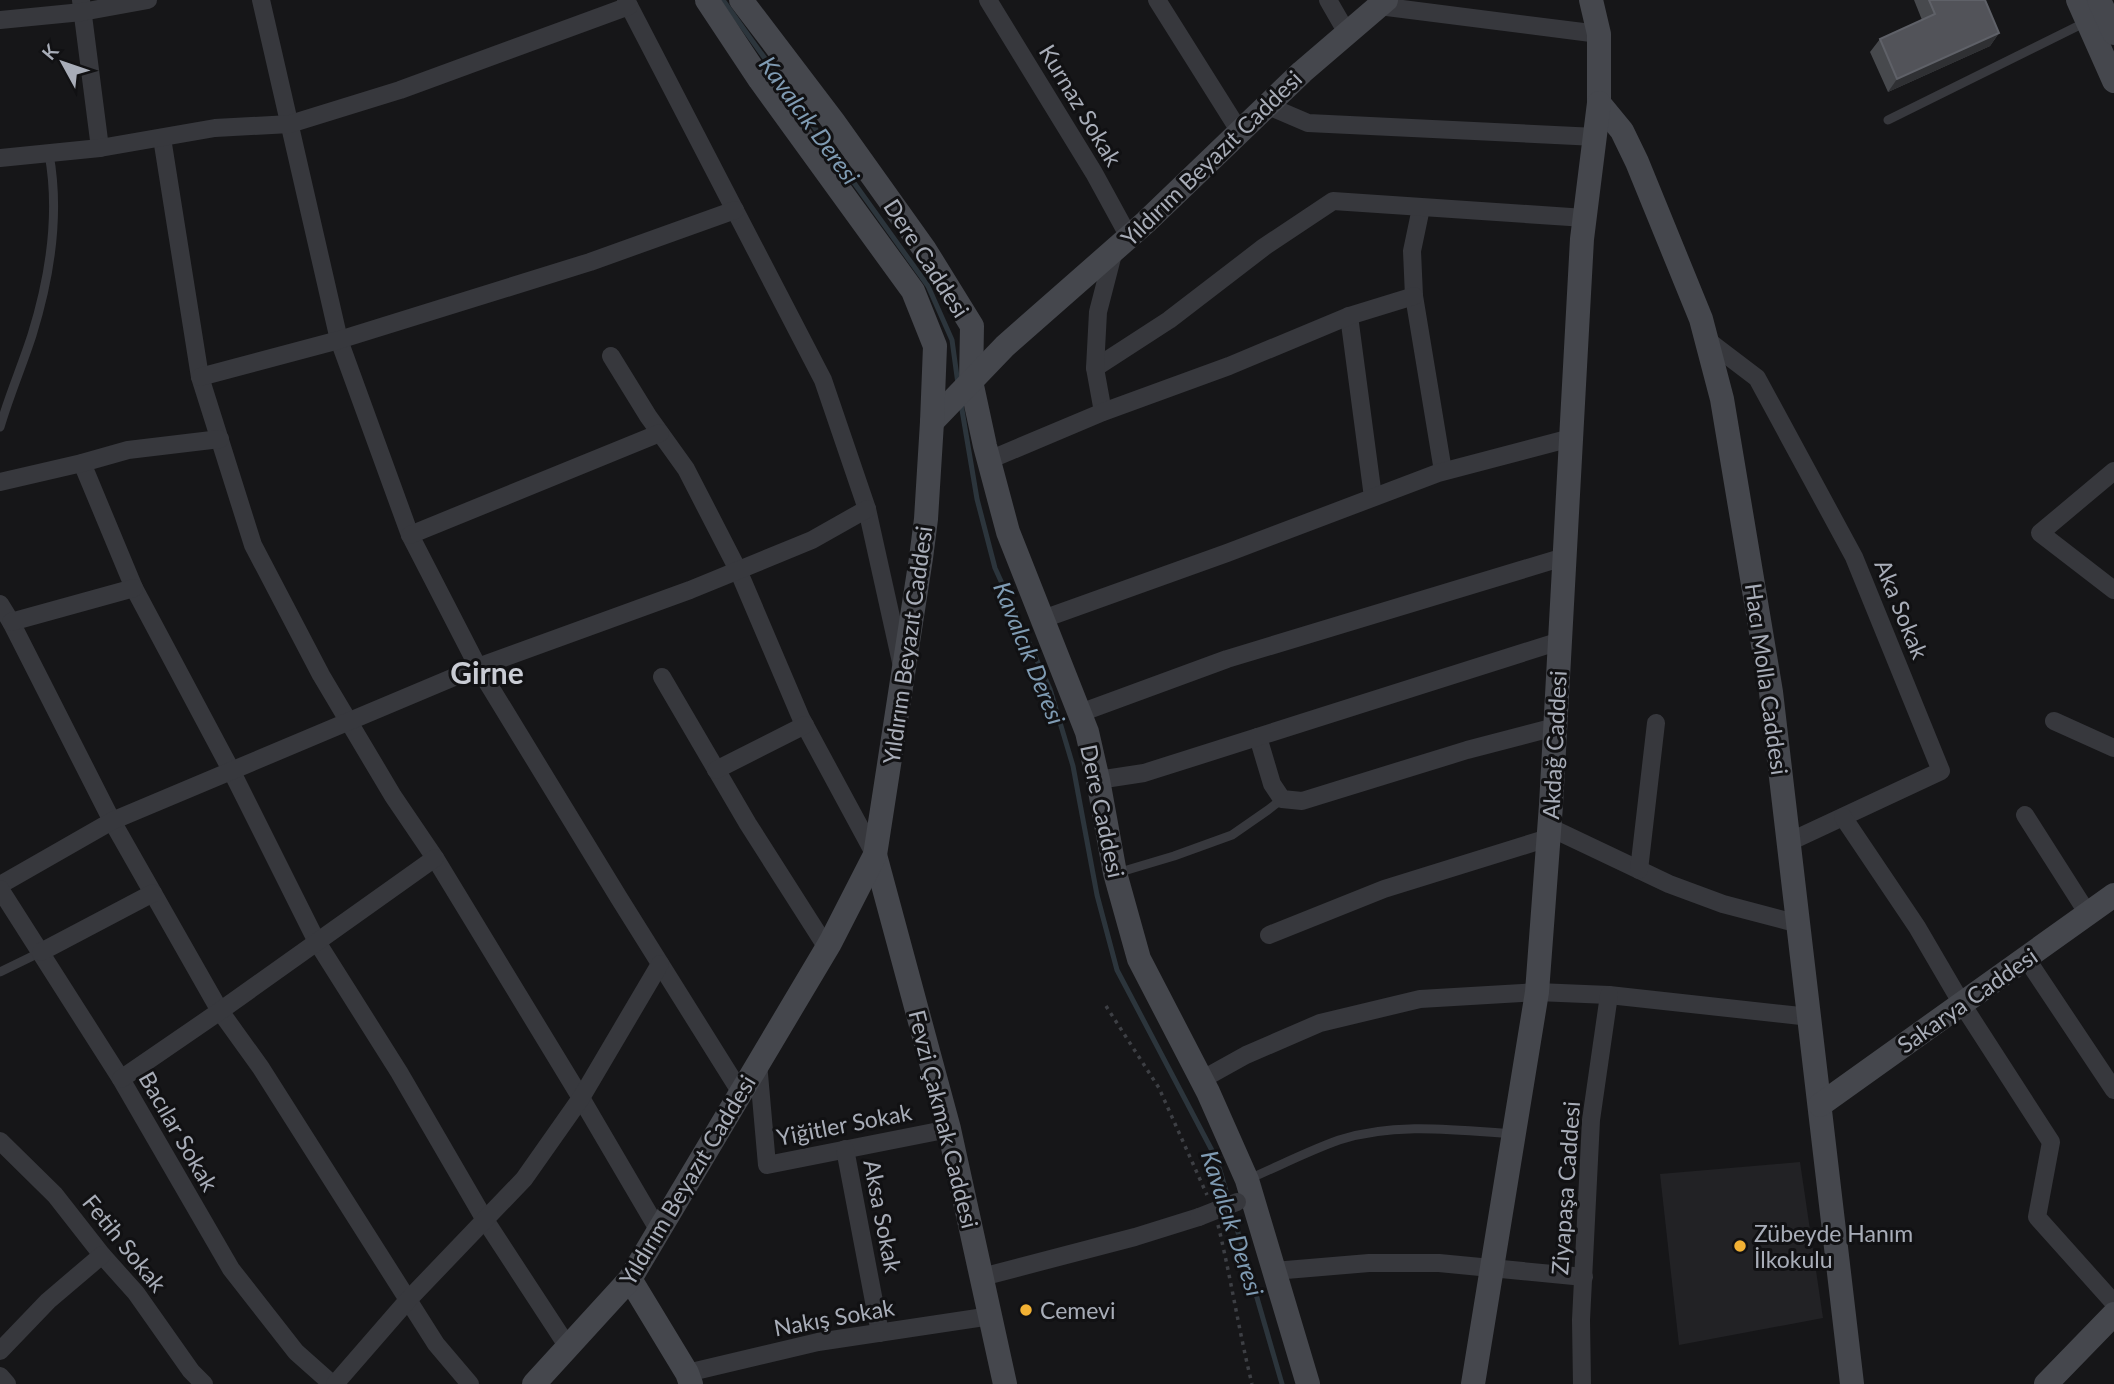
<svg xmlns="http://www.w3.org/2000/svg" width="2114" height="1384" viewBox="0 0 2114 1384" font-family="Lato,sans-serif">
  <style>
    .built { fill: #222225 }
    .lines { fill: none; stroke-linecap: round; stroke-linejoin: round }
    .stream { stroke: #2c353c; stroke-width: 5 }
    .path { stroke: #3d3f44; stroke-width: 3.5; stroke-dasharray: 3.5 5; stroke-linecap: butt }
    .lane { stroke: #37383d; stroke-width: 9 }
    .street { stroke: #37383d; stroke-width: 18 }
    .secondary { stroke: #45474d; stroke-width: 24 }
    .street-bridge { stroke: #37383d; stroke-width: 18 }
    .wall { fill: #47494d }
    .shaded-wall { fill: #2f3033 }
    .building { fill: #525359; stroke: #5f6168; stroke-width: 2 }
    .poi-dot { fill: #f2b134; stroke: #111113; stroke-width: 2.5 }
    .labels { text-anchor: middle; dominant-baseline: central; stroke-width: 6; stroke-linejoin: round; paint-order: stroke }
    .street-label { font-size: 23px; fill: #a8adb8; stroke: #111113 }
    .poi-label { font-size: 23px; fill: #a8adb8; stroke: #111113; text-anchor: start }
    .water-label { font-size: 24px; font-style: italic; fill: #7f9bb3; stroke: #111113 }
    .district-label { font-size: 30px; font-weight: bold; fill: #c9ccd4; stroke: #111113 }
  </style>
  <rect width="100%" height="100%" fill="#161618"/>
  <polygon class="built" points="1800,1162 1823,1318 1679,1345 1660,1174"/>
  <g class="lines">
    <g class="stream">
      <polyline points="723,0 928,286 952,340 958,384"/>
      <polyline points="961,404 977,499 995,568 1050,689 1073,766 1097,895 1117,970 1217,1160 1282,1384"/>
    </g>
    <g class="path">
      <polyline points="1106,1006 1159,1088 1207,1195"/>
      <path d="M1218 1225C1231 1278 1239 1332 1252 1384"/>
    </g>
    <g class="lane">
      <polyline points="1888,120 2086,22"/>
      <path d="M0 427C9 396 22 366 32 335 50 277 60 214 49 154"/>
      <polyline points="1117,873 1174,856 1232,835 1268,810 1282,799"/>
      <polyline points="0,972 41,952"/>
      <path d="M1249 1179C1279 1166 1308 1151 1339 1140 1395 1122 1456 1130 1513 1134"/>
    </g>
    <g class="street">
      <polyline points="81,0 100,148"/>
      <polyline points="261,0 339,340 410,535 478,667 619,898 741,1093"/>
      <polyline points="626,0 823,380 867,509 901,662"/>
      <polyline points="988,0 1094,173 1129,237"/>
      <polyline points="1157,0 1240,132"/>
      <polyline points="1328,0 1347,33"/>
      <polyline points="1379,6 1599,34"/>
      <polyline points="0,20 82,12 148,0"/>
      <polyline points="1266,105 1308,123 1596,137"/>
      <polyline points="162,138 200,377 253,545 321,675 393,796 435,858 581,1098 659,1231"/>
      <polyline points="0,158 100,148 215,128 290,124 400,90 629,6"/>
      <polyline points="1421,208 1412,251 1414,296 1443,471"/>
      <polyline points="1349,316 1373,497"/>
      <polyline points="1707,340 1757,378 1854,557 1941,771 1789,842"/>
      <polyline points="611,356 648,416 686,469 738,570 801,718 875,855"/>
      <polyline points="1095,368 1169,320 1264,247 1333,201 1585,218"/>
      <polyline points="200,377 339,340 590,262 735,210"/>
      <polyline points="1103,412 1095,368 1098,312 1114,250"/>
      <polyline points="989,460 1103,412 1229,366 1349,316 1414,296"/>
      <polyline points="82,463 134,588 231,770 317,942 399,1072 485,1220 568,1347"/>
      <polyline points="2114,471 2040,533 2114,590"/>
      <polyline points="0,482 82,463 128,450 220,439"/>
      <polyline points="410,535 660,433"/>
      <polyline points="0,604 11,622 112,821 220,1011 261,1068 436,1344 470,1384"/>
      <polyline points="1043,619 1227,553 1438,473 1571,438"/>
      <polyline points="11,622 134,588"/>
      <polyline points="662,677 748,824 827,948"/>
      <polyline points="1080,713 1227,659 1564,557"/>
      <polyline points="2054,721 2114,748"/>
      <polyline points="1258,737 1272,784 1282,799 1302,801 1467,750 1555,727"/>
      <polyline points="716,770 805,725"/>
      <polyline points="1098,780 1144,773 1560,641"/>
      <polyline points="2025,815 2088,914"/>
      <polyline points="1843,817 1917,927 1962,1004 2051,1142 2037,1217 2114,1303"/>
      <polyline points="1549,827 1669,884 1723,904 1799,924"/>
      <polyline points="1639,870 1656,723"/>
      <polyline points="0,885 112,821 478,667 690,590 812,540 867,509"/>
      <polyline points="0,889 121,1079 231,1269 296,1352 332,1384"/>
      <polyline points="1269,935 1384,889 1548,838"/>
      <polyline points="41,952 153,893"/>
      <polyline points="2026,958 2114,1090"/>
      <polyline points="758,1063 767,1165 949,1129"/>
      <polyline points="121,1079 220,1011 435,858"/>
      <polyline points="1201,1080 1246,1055 1320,1023 1420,999 1537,992 1609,995 1810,1017"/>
      <polyline points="0,1141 55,1195 102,1255 136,1293 191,1371 204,1384"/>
      <polyline points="845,1149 880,1333"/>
      <polyline points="1274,1271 1369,1263 1439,1263 1584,1277"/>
      <polyline points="982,1277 1135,1237 1199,1217"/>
      <polyline points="0,1351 48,1301 102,1255"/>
      <polyline points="687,1373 818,1342 991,1316"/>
      <polyline points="0,1376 7,1384"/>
      <polyline points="335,1384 408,1300 524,1179 581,1098 660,964"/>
      <polyline points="1582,1384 1581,1320 1591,1120 1609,995"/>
    </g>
    <g class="secondary">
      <polyline points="741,0 833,121 925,250 972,326 971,381 985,446 1008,532 1087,732 1098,780 1115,873 1139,959 1208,1092 1247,1180 1308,1384"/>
      <polyline points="1591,0 1599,34 1599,103 1622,131 1637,162 1701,319 1722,399 1771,692 1852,1384"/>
      <polyline points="2078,0 2114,81"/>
      <polyline points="2099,0 2114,33"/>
      <polyline points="932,422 1005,346 1146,222 1302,72 1386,0"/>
      <polyline points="875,855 949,1129 1005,1384"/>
      <polyline points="1820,1105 2114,895"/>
      <polyline points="630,1279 687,1373 691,1384"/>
      <polyline points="534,1384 630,1279 830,943 875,855 921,558 926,519 932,422 935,346 913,291 760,80 707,0"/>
      <polyline points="1473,1384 1537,992 1551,805 1582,239 1599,103"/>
      <polyline points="2046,1384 2114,1314"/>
    </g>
    <polyline class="street-bridge" points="1199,1217 1237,1202"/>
  </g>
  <polygon class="wall" points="1914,0 1985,0 1999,33 1990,46 1888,92 1870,52 1880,39 1922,20"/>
  <polygon class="shaded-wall" points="1999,33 1990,46 1888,92 1897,79"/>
  <polygon class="building" points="1929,0 1985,0 1999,33 1897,79 1880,39 1935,14"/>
  <g class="poi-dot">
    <circle cx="1740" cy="1246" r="7"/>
    <circle cx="1026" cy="1310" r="7"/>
  </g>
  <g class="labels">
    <g class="street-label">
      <text transform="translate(1081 105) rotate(59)">Kurnaz Sokak</text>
      <text transform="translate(1211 158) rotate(-44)">Yıldırım Beyazıt Caddesi</text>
      <text transform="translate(927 258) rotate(57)">Dere Caddesi</text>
      <text transform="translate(1902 609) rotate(68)">Aka Sokak</text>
      <text transform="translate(907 645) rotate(-82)">Yıldırım Beyazıt Caddesi</text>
      <text transform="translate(1767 679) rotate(82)">Hacı Molla Caddesi</text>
      <text transform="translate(1554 745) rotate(-87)">Akdağ Caddesi</text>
      <text transform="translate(1103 811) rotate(78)">Dere Caddesi</text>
      <text transform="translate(1967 1000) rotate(-35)">Sakarya Caddesi</text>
      <text transform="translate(944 1119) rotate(76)">Fevzi Çakmak Caddesi</text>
      <text transform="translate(844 1124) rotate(-11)">Yiğitler Sokak</text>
      <text transform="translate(179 1131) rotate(60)">Bacılar Sokak</text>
      <text transform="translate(687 1180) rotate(-59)">Yıldırım Beyazıt Caddesi</text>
      <text transform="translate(1565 1188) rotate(-86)">Ziyapaşa Caddesi</text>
      <text transform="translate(883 1216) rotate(79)">Aksa Sokak</text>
      <text transform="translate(125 1243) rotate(51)">Fetih Sokak</text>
      <text transform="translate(834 1317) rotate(-10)">Nakış Sokak</text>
    </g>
    <g class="poi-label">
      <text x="1754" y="1233">Zübeyde Hanım<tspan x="1754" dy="26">İlkokulu</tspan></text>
      <text x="1040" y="1310">Cemevi</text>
    </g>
    <g class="water-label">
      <text transform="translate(810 120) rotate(54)">Kavalcık Deresi</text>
      <text transform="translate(1030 653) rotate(68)">Kavalcık Deresi</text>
      <text transform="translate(1233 1223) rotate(72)">Kavalcık Deresi</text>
    </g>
    <g class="district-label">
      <text x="487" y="672">Girne</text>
    </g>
  </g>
  <g transform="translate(63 63) rotate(310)" stroke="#111113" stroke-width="5" paint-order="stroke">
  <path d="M0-5L12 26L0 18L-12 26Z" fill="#a8adb8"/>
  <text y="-10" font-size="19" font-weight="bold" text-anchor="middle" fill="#a8adb8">K</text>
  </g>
</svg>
